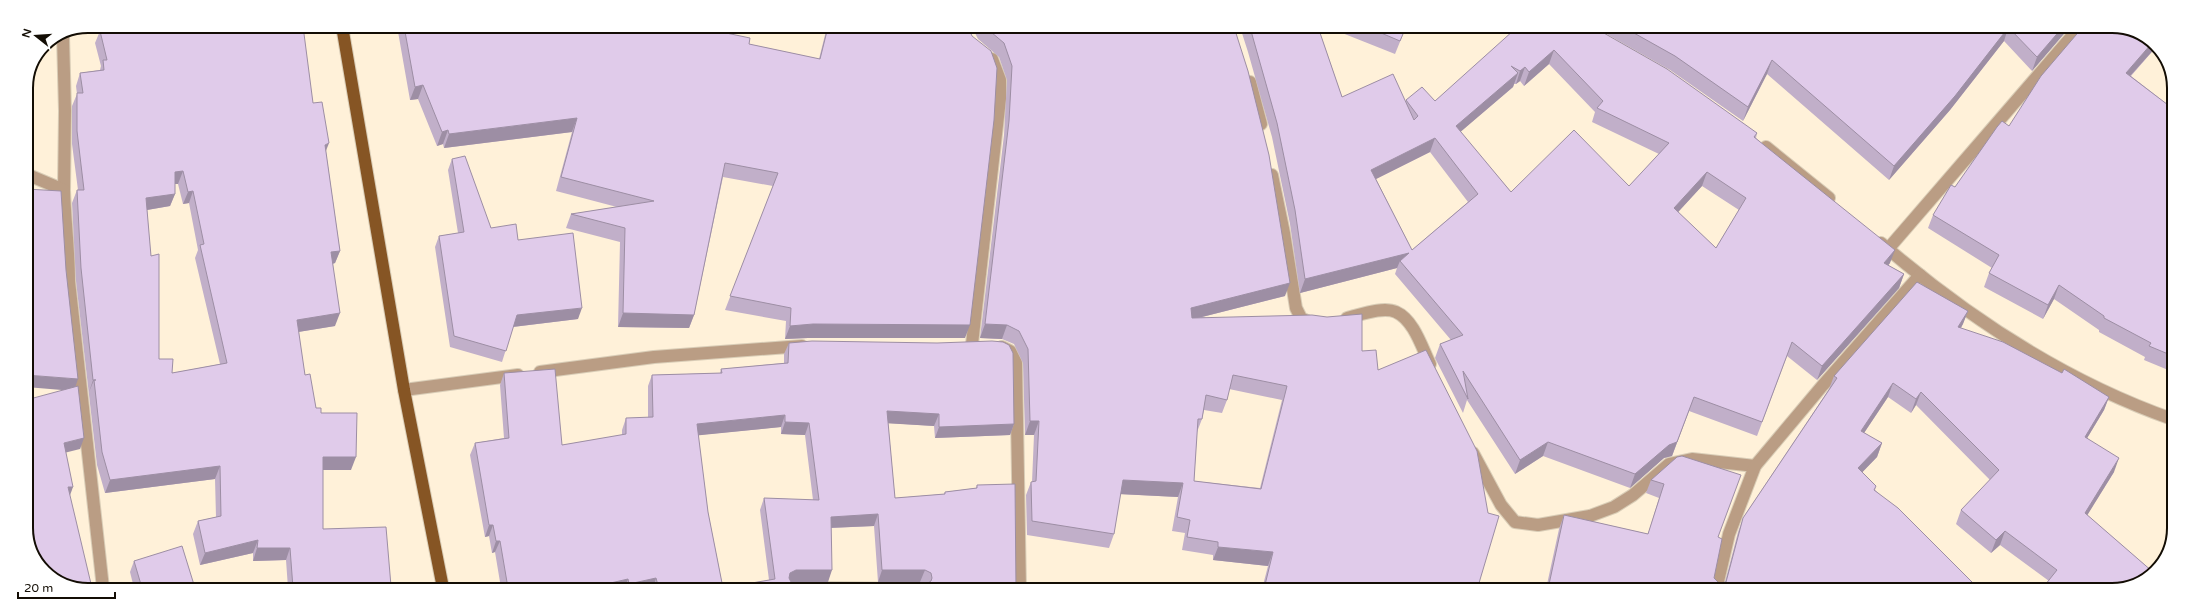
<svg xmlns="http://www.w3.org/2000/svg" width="2200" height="616" viewBox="0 0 2200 616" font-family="'Varela Round',sans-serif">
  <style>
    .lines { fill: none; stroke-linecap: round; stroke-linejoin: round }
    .minor-casing { stroke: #d9cdb7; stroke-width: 14 }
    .major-casing { stroke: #d9cdb7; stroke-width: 14 }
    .minor { stroke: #ba9d84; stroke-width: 12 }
    .major { stroke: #865524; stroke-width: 12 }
    .wall { fill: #c1afc9; fill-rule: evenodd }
    .shaded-wall { fill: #9d8ea4 }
    .building { fill: #e0cbea; stroke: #9d8ea4; fill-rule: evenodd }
    .rim { fill: none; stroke: #130d04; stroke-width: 2 }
  </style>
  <rect width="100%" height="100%" fill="#fff1d9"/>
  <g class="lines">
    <defs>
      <g id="minor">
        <polyline points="63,36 65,111 64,190"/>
        <polyline points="1250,82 1261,124"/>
        <polyline points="1766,147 1829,198"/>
        <path d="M26 174 64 190C65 221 69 251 69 281L103 588"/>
        <polyline points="1272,175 1284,233 1296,308 1301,318 1313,324"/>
        <path d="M1881 243C1967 317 2064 381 2172 419"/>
        <polyline points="1888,249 2079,28"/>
        <path d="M1347 318C1360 315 1383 306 1396 312 1414 320 1422 348 1430 364"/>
        <polyline points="972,344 1000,99 1000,80 992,59"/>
        <polyline points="1002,347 1010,351 1016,363 1020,589"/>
        <polyline points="540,372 654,357 802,346"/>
        <polyline points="404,390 518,375"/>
        <polyline points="1473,453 1501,505 1515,522 1538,525 1590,516 1614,507 1633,495 1669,464 1692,459 1755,466"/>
        <polyline points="817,588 920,589"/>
        <polyline points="1716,590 1729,534 1755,466 1823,385 1920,275"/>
      </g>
      <polyline id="major" points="342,26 404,390 443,588"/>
    </defs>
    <use href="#minor" class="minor-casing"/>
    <use href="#major" class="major-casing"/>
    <use href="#minor" class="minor"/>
    <use href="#major" class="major"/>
  </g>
  <g class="wall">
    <polygon points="397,26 707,27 707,29 749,44 819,59 827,27 968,27 965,338 808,338 785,339 786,321 725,310 773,186 723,177 694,315 689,328 618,327 620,242 566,228 571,214 617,207 556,191 572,132 444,148 443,144 437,146 418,99 410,100"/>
    <path d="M972 27H1234L1285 296 1202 317 1362 351 1378 370 1479 583 1515 589H1262L1268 566 1213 560V555L1182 550 1185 533 1172 531 1178 497 1120 494 1114 534 1109 548 1027 535 1026 495 1031 482H1032L1034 435H1025L1023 363 1014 344 1002 339 980 338 1004 135 1007 80 999 57 978 39ZM1229 389 1282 400 1260 488 1194 481 1197 432 1202 419 1204 410 1222 413 1227 400Z"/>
    <path d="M1240 27H1318L1342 97 1406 101V100L1435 101 1517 34 1757 133 1756 138 1890 263 1888 265 1904 274 1899 288 1817 380 1787 356 1757 436 1689 411 1672 456 1664 458 1630 488 1543 456 1515 474 1467 400 1463 413 1435 358 1440 344 1451 340 1395 274 1397 268 1300 293 1290 224 1272 137 1248 52ZM1549 64 1595 112 1592 122 1659 154 1629 186 1511 192 1460 132 1513 87 1514 84H1516L1520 81 1524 86ZM1430 152 1468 202 1412 250 1376 179ZM1702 186 1739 210 1716 248 1678 212Z"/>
    <polygon points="1327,27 1406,27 1395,54"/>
    <polygon points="1596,28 2069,28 2032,71 2004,41 1950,110 1889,180 1767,74 1743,121 1670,70"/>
    <path d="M100 31 313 103 326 152 340 251 335 263 333 264 335 326 298 332 305 375 316 408 321 413 351 470H323V529L391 586 390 588H288L286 560 253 561V553L200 565 193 534 198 521 216 517 215 479 105 493 97 465 76 281 72 203 77 190H78L72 144V106L77 94 76 86 80 73 100 70 101 66 95 43ZM175 184H178L183 204 189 203 198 250 195 258 220 364 172 373 159 359 147 210 170 206 175 194Z"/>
    <polygon points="2157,46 2131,76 2172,108 2174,105 2173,372 2144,360 2145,357 2099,332 2099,330 2054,299 2043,319 1984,287 1989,273 1992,268 1928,228 1933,215 1955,187 2009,126"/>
    <polygon points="452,159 491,228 518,240 578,319 513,327 502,362 450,347 435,247 439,236 458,233 448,170"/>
    <polygon points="1968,311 1961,328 2062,373 2109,397 2104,410 2087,438 2114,472 2087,515 2153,572 2049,581 2000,545 1991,553 1956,524 1961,510 1990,480 1916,405 1911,413 1888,397 1864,433 1882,443 1877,457 1862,472 1876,486 1875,490 1980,590 1546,589 1559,529 1564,515 1648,534 1659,498 1646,493 1651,480 1677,457 1718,537 1714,578 1719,583 1725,582 1738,532 1743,518 1829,389 1834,376"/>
    <path d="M789 343 1014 424 1010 435 935 438 934 426 888 423 895 498 944 494 945 492 976 488 977 485 1016 589 883 586V585L925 584 920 582H878L874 526 831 528 828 582H791L792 584 796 585 832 589 501 588 495 552 492 553 489 536 485 537 470 455 475 443 504 438 500 385 504 373 562 445 622 435V430L626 418H648V386L652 375 720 373 721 369 784 363V354ZM781 427V434L805 435 813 500 764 498 760 510 769 580 723 588 708 512 698 435Z"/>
    <polygon points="134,561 195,588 134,588 130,572"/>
  </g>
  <g class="shaded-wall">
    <polygon points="2008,28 2004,41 1950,110 1889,180 1894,166"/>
    <polygon points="2062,28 2069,28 2032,71 2037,57"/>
    <polygon points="2152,43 2157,46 2121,86 2126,73"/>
    <polygon points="1554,50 1549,64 1524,86 1529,72"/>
    <polygon points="1772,60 1767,74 1743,121 1748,107"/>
    <polygon points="1525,67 1520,81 1516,84 1520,71"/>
    <polygon points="1518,73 1513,87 1451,140 1456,126"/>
    <polygon points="423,85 418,99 410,100 415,87"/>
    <polygon points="577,118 572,132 444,148 449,134"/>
    <polygon points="448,130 443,144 437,146 442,132"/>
    <polygon points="1435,138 1430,152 1366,184 1371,170"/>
    <polygon points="329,143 324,156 325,145"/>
    <polygon points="183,171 178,184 171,184 175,172"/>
    <polygon points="1707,172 1702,186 1669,222 1674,208"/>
    <polygon points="193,191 189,203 183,204 188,192"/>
    <polygon points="175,194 170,206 141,211 146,198"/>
    <polygon points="1895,250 1890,263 1879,277 1884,263"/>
    <polygon points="340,251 335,263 326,265 331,252"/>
    <polygon points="1409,253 1400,261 1397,268 1300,293 1305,279"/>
    <polygon points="1904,274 1899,288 1817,380 1822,366"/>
    <polygon points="1290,283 1285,296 1186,321 1191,308"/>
    <polygon points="2059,285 2054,299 2043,319 2048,305"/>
    <polygon points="582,308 578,319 512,327 517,315"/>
    <polygon points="1968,311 1963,324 1953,341 1958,327"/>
    <polygon points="340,313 335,326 292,333 297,320"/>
    <polygon points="623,313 694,315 689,328 618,327"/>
    <polygon points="813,324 970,325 965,338 808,338 785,339 790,326"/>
    <polygon points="985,324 1007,325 1002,339 980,338"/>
    <polygon points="26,375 78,379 74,391 26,387"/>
    <polygon points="93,380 96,380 94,380 89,392"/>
    <polygon points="1893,383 1888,397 1856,445 1861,431"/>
    <polygon points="1921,392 1916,405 1911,413 1916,399"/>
    <polygon points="1694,397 1672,456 1664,458 1630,488 1635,474"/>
    <polygon points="2109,397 2104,410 2080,450 2085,437"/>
    <polygon points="887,411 939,414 934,426 883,423"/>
    <polygon points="785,415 781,427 692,436 697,424"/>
    <polygon points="1030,421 1039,421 1034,435 1025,435"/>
    <polygon points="785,422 809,423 805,435 781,434"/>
    <polygon points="1014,424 1010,435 935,438 939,427"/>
    <polygon points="84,438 80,449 60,454 64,443"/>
    <polygon points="1548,442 1543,456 1515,474 1520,460"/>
    <polygon points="1882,443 1877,457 1853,482 1858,468"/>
    <polygon points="323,457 356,457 351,470 319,470"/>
    <polygon points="2119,458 2114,472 2080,527 2085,513"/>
    <polygon points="220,466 215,479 105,493 110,480"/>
    <polygon points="1123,480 1183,483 1178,497 1118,494"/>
    <polygon points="68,487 73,487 69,498"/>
    <polygon points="878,514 874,526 827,528 831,517"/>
    <polygon points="489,525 493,525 489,536 485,537"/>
    <polygon points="2005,531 2000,545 1991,553 1996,540"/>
    <polygon points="258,540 253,553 200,565 205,553"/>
    <polygon points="496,541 500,541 495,552 492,553"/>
    <polygon points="1218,547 1273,552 1268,566 1213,560"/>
    <polygon points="257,548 290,548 286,560 253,561"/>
    <polygon points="796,570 832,570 828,582 792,582 786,585 790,573"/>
    <polygon points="882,570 925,570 920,582 878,582"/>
    <polygon points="656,578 653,589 628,588 629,584"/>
    <polygon points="628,579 625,588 589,588"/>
    <polygon points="391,586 390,588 369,588"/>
  </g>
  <g class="building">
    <path d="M118 26H303L313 103 322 102 329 143 325 145 340 251 331 252 340 313 297 320 305 375 310 374 316 408H321V413H357L356 457H323V529L386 527 391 586 369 588H293L290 548H257L258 540 205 553 198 521 221 516 220 466 110 480 102 452 94 380H96H93L81 268 77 190H84L77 131V93H83L80 73 104 70 103 60H107L100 31ZM183 171 188 192 193 191 204 244 200 245 227 363 172 373 173 359H159V254L151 256 146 198 175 194V172Z"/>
    <polygon points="404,26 707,27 707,29 750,38 749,44 820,59 828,27 968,27 972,36 991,51 997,68 994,120 970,325 813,324 790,326 791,308 730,296 778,173 725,163 694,315 623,313 625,228 571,214 654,201 561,177 577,118 449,134 448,130 442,132 423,85 415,87"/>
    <path d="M985 27H1234L1248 71 1269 155 1290 283 1191 308 1192 318 1312 315 1327 317 1362 314V351L1376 350 1378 370 1426 350 1477 451 1488 513 1499 516 1479 583 1515 589H1264L1273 552 1218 547V542L1187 537 1190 520 1177 517 1183 483 1123 480 1114 534 1032 521 1031 482 1036 481 1039 421H1030L1028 349 1019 331 1007 325 985 324 1009 121 1012 66 1004 43ZM1233 375 1287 386 1261 489 1194 481 1198 419H1202L1206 395 1227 400Z"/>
    <path d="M1250 27H1318L1342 97 1393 74 1414 120 1418 116 1406 100 1422 87 1435 101 1514 30 1517 34 1524 27 1595 28 1667 69 1757 133 1754 137 1895 250 1884 263 1904 274 1822 366 1792 342 1762 422 1694 397 1677 442 1669 445 1635 474 1548 442 1520 460 1463 371 1468 399 1440 344 1463 335 1400 261 1409 253 1305 279 1295 210 1277 123 1253 38ZM1554 50 1603 101 1597 108 1669 143 1629 186 1574 130 1511 192 1456 126 1518 73 1511 66 1520 71 1525 67 1529 72ZM1435 138 1478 194 1412 250 1371 170ZM1707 172 1746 198 1716 248 1674 208Z"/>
    <polygon points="1367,27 1406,27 1400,41"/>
    <polygon points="1625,28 2008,28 1955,96 1894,166 1772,60 1748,107 1675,56"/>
    <polygon points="2009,28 2062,28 2037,57"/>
    <polygon points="2082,28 2128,28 2152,43 2126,73 2172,108 2174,105 2173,356 2149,346 2151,343 2104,318 2104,316 2059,285 2048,305 1989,273 1999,255 1933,215 1951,185 1955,187 1997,127 2002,121 2009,126 2041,76"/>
    <polygon points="465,156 491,228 516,224 518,240 573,233 582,308 517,315 506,351 454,336 439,236 464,232 452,159"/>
    <polygon points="26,189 61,191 66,270 78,379 26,375"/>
    <polygon points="1917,282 1968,311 1958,327 2003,342 2062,373 2064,369 2109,397 2085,437 2119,458 2085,513 2153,572 2150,577 2112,590 2041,590 2057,570 2005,531 1996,540 1961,510 1999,470 1921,392 1916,399 1893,383 1861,431 1882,443 1858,468 1876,486 1874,490 1898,508 1980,590 1548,589 1564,515 1648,534 1664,484 1651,480 1677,457 1682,456 1741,475 1718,537 1722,539 1714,578 1719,583 1726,582 1743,518 1837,378 1834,376"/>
    <path d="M812 341 937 343 992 341 1003 342 1009 345 1013 353 1014 424 939 427V414L887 411 895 498 945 494V492L977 488V485L1015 484 1016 589H862L883 586V585H925L931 581 932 578 931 573 925 570H882L878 514 831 517 832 570H796L790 573 789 578 792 584 796 585H832V589H659L656 578 629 584 628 579 589 588H508L500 541H496L493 525H489L475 443 509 438 504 373 555 369 562 445 626 434V418L653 417 652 375 722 373 721 369 788 363 789 343ZM785 415V422L809 423 819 500 764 498 775 579 723 588 708 512 697 424Z"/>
    <polygon points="78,386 84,438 64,443 73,487 68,487 92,588 72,588 41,569 26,532 26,400"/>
    <polygon points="182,546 195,588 142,588 134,561"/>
  </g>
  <path d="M0 0H2200V616H0ZM88 33H2112A55 55 0 0 1 2167 88V528A55 55 0 0 1 2112 583H88A55 55 0 0 1 33 528V88A55 55 0 0 1 88 33Z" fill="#fff" fill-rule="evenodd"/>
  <path class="rim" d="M88 33H2112A55 55 0 0 1 2167 88V528A55 55 0 0 1 2112 583H88A55 55 0 0 1 33 528V88A55 55 0 0 1 88 33Z"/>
  <g transform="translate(36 36) rotate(287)" stroke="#ffffff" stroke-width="3" paint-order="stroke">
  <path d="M0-3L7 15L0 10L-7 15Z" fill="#130d04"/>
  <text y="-6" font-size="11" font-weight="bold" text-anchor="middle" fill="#130d04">N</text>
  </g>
  <path d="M18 592v6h97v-6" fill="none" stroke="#130d04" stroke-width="2"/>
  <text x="24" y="592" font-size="12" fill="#130d04" stroke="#ffffff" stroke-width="3" paint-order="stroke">20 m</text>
</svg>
